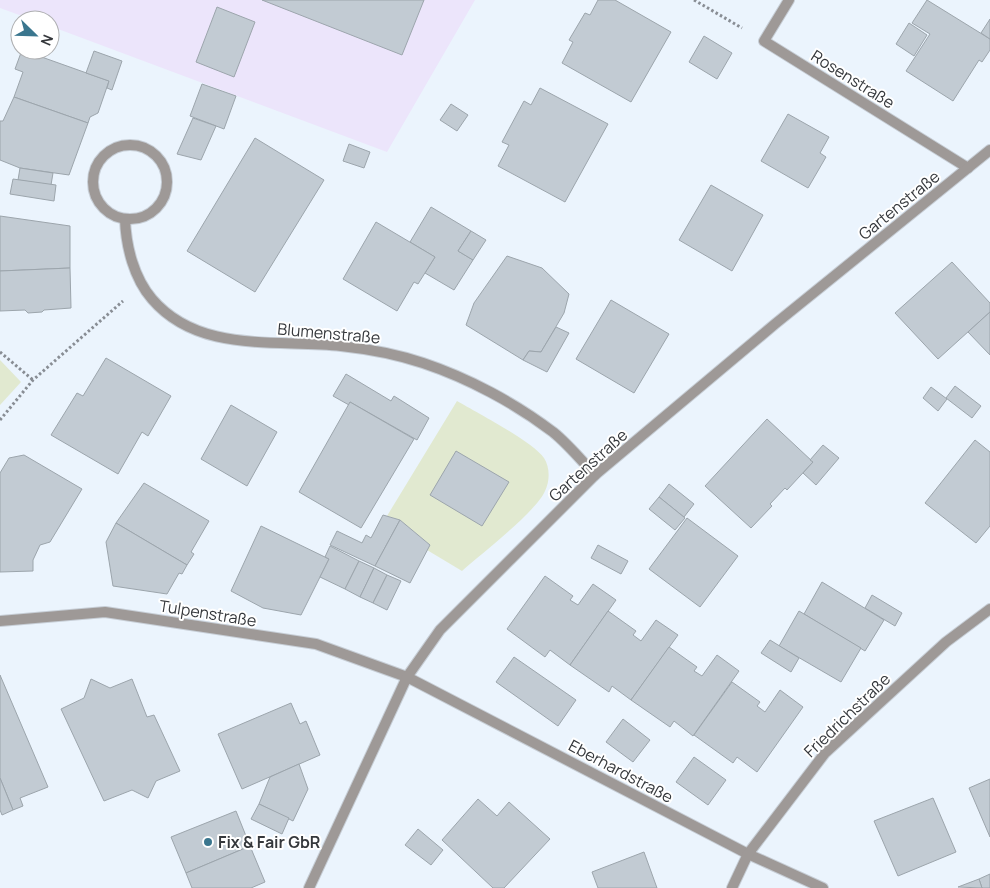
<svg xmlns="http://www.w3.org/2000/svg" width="990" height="888" viewBox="0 0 990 888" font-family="Manrope,sans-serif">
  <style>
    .commercial { fill: #ece5fb }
    .green { fill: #e1e9d0 }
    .building { fill: #c2cbd3; stroke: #9ca5ac }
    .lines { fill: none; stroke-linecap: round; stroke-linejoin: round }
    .street-casing { stroke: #c7ced6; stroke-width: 12 }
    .path { stroke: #888d94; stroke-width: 3; stroke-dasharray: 2.5 2.5; stroke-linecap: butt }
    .street { stroke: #9e9997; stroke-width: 10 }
    .poi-dot { fill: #3a768e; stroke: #fff; stroke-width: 2 }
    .labels { text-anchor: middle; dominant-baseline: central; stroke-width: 4; stroke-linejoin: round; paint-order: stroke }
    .street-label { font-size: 16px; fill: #35383c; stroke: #fff }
    .poi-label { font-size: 16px; font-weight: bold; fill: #35383c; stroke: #fff; text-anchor: start }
  </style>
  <rect width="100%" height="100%" fill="#ebf4fd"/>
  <polygon class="commercial" points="0,0 475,0 387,152 50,26 50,20 33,20 0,8"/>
  <g class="green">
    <polygon points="0,360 21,382 0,405"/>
    <path d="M457 401C476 412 533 442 544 458 550 467 550 481 545 491 536 512 481 554 462 571L427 550 430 545 400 520 387 516Z"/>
  </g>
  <g class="building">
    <polygon points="262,0 424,0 402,55"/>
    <polygon points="598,0 615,0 671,32 631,102 562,63 573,42 569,40 585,13 590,15"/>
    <polygon points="927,0 990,39 990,50 982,62 979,60 953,101 906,71 930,34 912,23"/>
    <polygon points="217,7 255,22 234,77 196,62"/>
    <polygon points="990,19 990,39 981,33"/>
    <polygon points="909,23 927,35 914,56 896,44"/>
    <polygon points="704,36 732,53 717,79 689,62"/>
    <polygon points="22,50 109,81 98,113 90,117 88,123 14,97 23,72 15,69"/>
    <polygon points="94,51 122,61 112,90 107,88 109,81 86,73"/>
    <polygon points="202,84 236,96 224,129 190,116"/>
    <polygon points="540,88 608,124 565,202 498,166 509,145 502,142 524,101 531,105"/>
    <polygon points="14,97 88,123 69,175 20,168 0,160 0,121 3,121"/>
    <polygon points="451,104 468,115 457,131 440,120"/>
    <polygon points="788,114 829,137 820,153 826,157 808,188 761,161"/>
    <polygon points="193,118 216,126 201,160 177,154"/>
    <polygon points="255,138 324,180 255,292 187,251"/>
    <polygon points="349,144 370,152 364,168 343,161"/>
    <polygon points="20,168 53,173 51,185 18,180"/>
    <polygon points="13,179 56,185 54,201 10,194"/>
    <polygon points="711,185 763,215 732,271 679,240"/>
    <polygon points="431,207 471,231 458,251 473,260 454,290 425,273 435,257 410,242"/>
    <polygon points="0,216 70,226 70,268 0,271"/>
    <polygon points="376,222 435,257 418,284 414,282 397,311 343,279"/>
    <polygon points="471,231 486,240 473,260 458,251"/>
    <polygon points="507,256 542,268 569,294 564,313 541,352 529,351 523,360 466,325 474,303"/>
    <polygon points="952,262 990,303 990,312 938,359 895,313"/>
    <polygon points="70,268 71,308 44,310 42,312 28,313 25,310 0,311 0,271"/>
    <polygon points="611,300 669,334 634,393 576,359"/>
    <polygon points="990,312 990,355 968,332"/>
    <polygon points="556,327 569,333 547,372 523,360 529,351 541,352"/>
    <polygon points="106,358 171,396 148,436 142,432 118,474 51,435 77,393 83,396"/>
    <polygon points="346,374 391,401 394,396 429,418 417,440 350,402 349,405 333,396"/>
    <polygon points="955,386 981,406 972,418 946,398"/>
    <polygon points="931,387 947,399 938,411 923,398"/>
    <polygon points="350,402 414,439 361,528 299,492"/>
    <polygon points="231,405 277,432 247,486 201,459"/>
    <polygon points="767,419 813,462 787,490 785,488 770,504 772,506 751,528 705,486"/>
    <polygon points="975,440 990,452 990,526 976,543 925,503"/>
    <polygon points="823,445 839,458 816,485 803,473 813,462 810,460"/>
    <polygon points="456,451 509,482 482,526 430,495"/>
    <polygon points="24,455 82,489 50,542 40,545 33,560 33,571 0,572 0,473 9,458"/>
    <polygon points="144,483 209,521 191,552 194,554 187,565 116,523"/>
    <polygon points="669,484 694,504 684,517 659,497"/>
    <polygon points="659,497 685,518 675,530 649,509"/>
    <polygon points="383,515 400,520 375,566 330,545 337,531 362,543 366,535 371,538"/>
    <polygon points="687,518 738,556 700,607 649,569"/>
    <polygon points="400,520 430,545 410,583 375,566"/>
    <polygon points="116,523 187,565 182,574 179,573 167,594 113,586 106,542"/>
    <polygon points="261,526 329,559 301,615 263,608 231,591"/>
    <polygon points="598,545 628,561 621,574 591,558"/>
    <polygon points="330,546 359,561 345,589 320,577 329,559 325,557"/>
    <polygon points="359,561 374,568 360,597 345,589"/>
    <polygon points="374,568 387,575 373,603 360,597"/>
    <polygon points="387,575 401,581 387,610 373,603"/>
    <polygon points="545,576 573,596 570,600 578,605 593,584 616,600 570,665 550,650 545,657 507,629"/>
    <polygon points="822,582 884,620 865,651 804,614"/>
    <polygon points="872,595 902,613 895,626 865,608"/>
    <polygon points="608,611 636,631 633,635 641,641 656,620 678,635 631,700 612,686 609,692 570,665"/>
    <polygon points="799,611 861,648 841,682 779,646"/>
    <polygon points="770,640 799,658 791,672 761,653"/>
    <polygon points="669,647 697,667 694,671 702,676 717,655 739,671 693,736 674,721 670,727 631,700"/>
    <polygon points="514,657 576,700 558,726 496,682"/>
    <polygon points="0,675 48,787 20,798 23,806 13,810 0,778"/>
    <polygon points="91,679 110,688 132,679 147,717 154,715 180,771 156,781 148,798 132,790 104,801 61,709 84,698"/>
    <polygon points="732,682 760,702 757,706 765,712 780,690 803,707 757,772 737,757 733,763 694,735"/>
    <polygon points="291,703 300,724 306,721 320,755 242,789 218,734"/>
    <polygon points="623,719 650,740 633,762 606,742"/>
    <polygon points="694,757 726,780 708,805 676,782"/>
    <polygon points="299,764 308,789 293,821 259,804 270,777"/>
    <polygon points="0,778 13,810 2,815 0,810"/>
    <polygon points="990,779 990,837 969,788"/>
    <polygon points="933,798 956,852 898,876 874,821"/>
    <polygon points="478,799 497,816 509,802 550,839 504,888 493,888 442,840"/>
    <polygon points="259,804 289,818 282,834 251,819"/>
    <polygon points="236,811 250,846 186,873 171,837"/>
    <polygon points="418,829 443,850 431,865 405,845"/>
    <polygon points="250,846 265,882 251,888 192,888 186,873"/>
    <polygon points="644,852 657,888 598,888 592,872"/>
    <polygon points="990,874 990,888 982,888 979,879"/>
    <polygon points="979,879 982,888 958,887"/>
  </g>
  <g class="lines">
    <defs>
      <g id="street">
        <polyline points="789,0 764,41 968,168"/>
        <circle cx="130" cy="182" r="37"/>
        <path d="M125 219C126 247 134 278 152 299 199 354 277 339 341 346 369 349 396 354 423 363 468 378 515 403 553 432 568 444 582 461 595 475"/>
        <polyline points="0,621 105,612 316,644 407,677 748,854 823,888"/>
        <polyline points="309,888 407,677 440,630 595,475 775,324 990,150"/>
        <polyline points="732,888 748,854 825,753 946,642 990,609"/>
      </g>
    </defs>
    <use href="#street" class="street-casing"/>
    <g class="path">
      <polyline points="694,0 742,28"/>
      <polyline points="0,352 33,380"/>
      <polyline points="0,420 33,380 123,301"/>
    </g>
    <use href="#street" class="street"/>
  </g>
  <circle class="poi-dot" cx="208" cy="842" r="5"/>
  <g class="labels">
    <g class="street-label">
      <text transform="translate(853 79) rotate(32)">Rosenstraße</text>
      <text transform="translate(899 205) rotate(-39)">Gartenstraße</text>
      <text transform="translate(329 333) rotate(5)">Blumenstraße</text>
      <text transform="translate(588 465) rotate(-42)">Gartenstraße</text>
      <text transform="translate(208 613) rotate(9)">Tulpenstraße</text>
      <text transform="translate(847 715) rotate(-44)">Friedrichstraße</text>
      <text transform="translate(621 771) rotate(28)">Eberhardstraße</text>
    </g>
    <g class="poi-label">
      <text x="218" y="842">Fix &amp; Fair GbR</text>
    </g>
  </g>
  <g transform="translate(35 35) rotate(113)"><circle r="24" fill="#ffffff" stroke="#aeafb1"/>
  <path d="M0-4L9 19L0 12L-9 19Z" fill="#3a768e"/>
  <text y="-8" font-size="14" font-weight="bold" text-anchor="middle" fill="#35383c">N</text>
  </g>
</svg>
